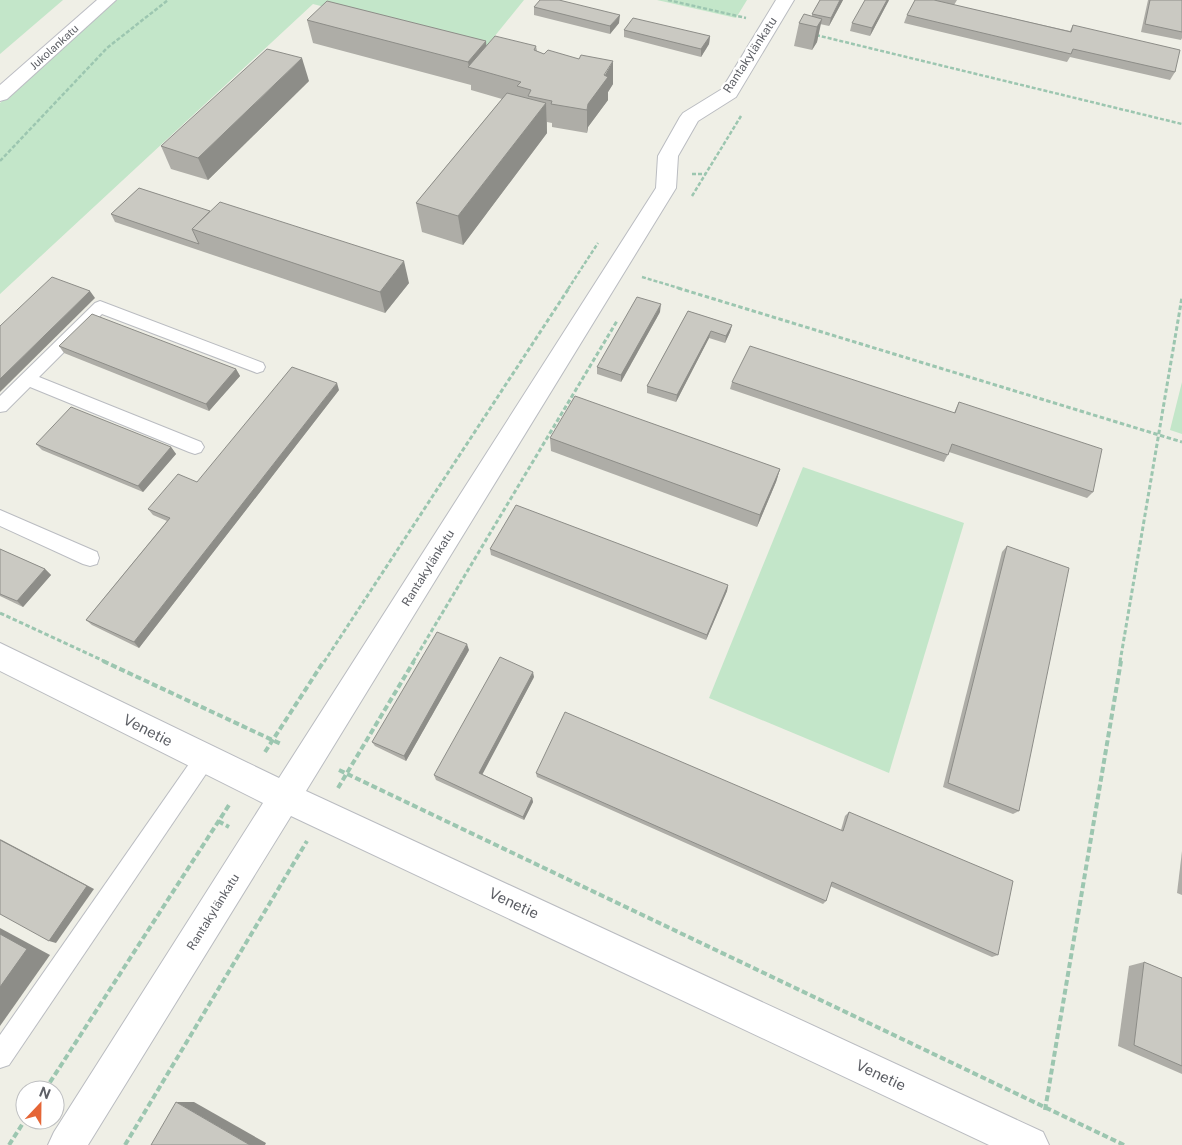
<svg xmlns="http://www.w3.org/2000/svg" width="1182" height="1145" viewBox="0 0 1182 1145" font-family="'Public Sans',sans-serif">
  <style>
    .green { fill: #c3e6c9 }
    .lines { fill: none; stroke-linecap: round; stroke-linejoin: round }
    .service-casing { stroke: #babcc1; stroke-width: 2 }
    .minor-casing { stroke: #babcc1; stroke-width: 2 }
    .secondary-casing { stroke: #bbbcc3; stroke-width: 2 }
    .path-far2 { stroke: #9cc6b0; stroke-width: 2.5; stroke-dasharray: 4 2; stroke-linecap: butt }
    .path-far1 { stroke: #9cc6b0; stroke-width: 3; stroke-dasharray: 4.5 2.5; stroke-linecap: butt }
    .path { stroke: #9cc6b0; stroke-width: 4; stroke-dasharray: 6 3; stroke-linecap: butt }
    .service { fill: #fff; fill-rule: evenodd }
    .minor { fill: #fff; fill-rule: evenodd }
    .secondary { fill: #fff; fill-rule: evenodd }
    .wall { fill: #aeada7 }
    .shaded-wall { fill: #8d8d88 }
    .building { fill: #cac9c2; stroke: #8d8d88 }
    .labels { text-anchor: middle; dominant-baseline: central; stroke-width: 4.5; stroke-linejoin: round; paint-order: stroke }
    .far-street-label { font-size: 11px; fill: #5d5f65; stroke: #fff }
    .street-label { font-size: 12px; fill: #5d5f65; stroke: #fff }
    .near-street-label { font-size: 15px; fill: #5d5f65; stroke: #fff }
  </style>
  <rect width="100%" height="100%" fill="#efefe6"/>
  <g class="green">
    <polygon points="0,0 63,0 0,54"/>
    <polygon points="117,0 524,0 485,48 313,4 0,294 0,103"/>
    <polygon points="657,0 747,0 736,18"/>
    <polygon points="1182,382 1182,434 1170,430"/>
    <polygon points="803,467 964,523 889,773 709,698"/>
  </g>
  <g class="lines">
    <defs>
      <g id="service">
        <polygon points="100,301 263,363 265,367 263,371 257,373 102,314 39,377 201,442 204,447 201,452 195,454 189,452 30,387 6,411 0,412 0,396 95,303"/>
        <polygon points="0,510 97,552 99,558 97,564 90,566 83,564 0,526"/>
        <polygon points="205,748 212,751 215,758 212,765 9,1065 0,1068 0,1035 198,751"/>
      </g>
      <polygon id="minor" points="776,0 794,0 736,97 698,121 678,156 676,188 306,791 1043,1132 1049,1145 989,1145 291,816 88,1145 48,1145 54,1132 263,803 0,671 0,643 279,778 656,188 658,156 680,117 683,113 722,89"/>
      <polygon id="secondary" points="97,0 116,0 7,99 0,101 0,85"/>
    </defs>
    <use href="#service" class="service-casing"/>
    <use href="#minor" class="minor-casing"/>
    <use href="#secondary" class="secondary-casing"/>
    <g class="path-far2">
      <polyline points="668,0 746,18"/>
      <polyline points="816,35 1182,124"/>
      <polyline points="0,161 107,48 168,0"/>
      <polyline points="692,174 705,174"/>
      <polyline points="692,196 741,116"/>
      <polyline points="642,277 682,289"/>
      <polyline points="568,289 598,243"/>
    </g>
    <g class="path-far1">
      <polyline points="678,288 1182,442"/>
      <polyline points="0,613 106,662"/>
      <polyline points="324,662 569,288"/>
      <polyline points="413,662 617,321"/>
      <polyline points="1120,662 1182,297"/>
    </g>
    <g class="path">
      <polyline points="103,661 281,744"/>
      <polyline points="265,752 324,661"/>
      <polyline points="339,770 1124,1145"/>
      <polyline points="338,788 414,661"/>
      <polyline points="218,821 229,827"/>
      <polyline points="45,1090 229,805"/>
      <polyline points="1045,1110 1121,661"/>
      <polyline points="9,1145 25,1120"/>
      <polyline points="125,1145 307,841"/>
    </g>
    <use href="#service" class="service"/>
    <use href="#minor" class="minor"/>
    <use href="#secondary" class="secondary"/>
  </g>
  <g class="wall">
    <polygon points="820,0 843,0 829,26 820,24 817,42 812,50 794,46 799,23 812,16 812,14"/>
    <polygon points="889,0 870,36 850,31 852,23"/>
    <polygon points="915,0 957,0 954,5 1070,31 1073,25 1175,72 1170,80 1070,57 1067,62 904,23 907,15"/>
    <polygon points="1148,0 1182,0 1182,38 1181,40 1141,32"/>
    <polygon points="534,7 619,23 610,34 534,15"/>
    <polygon points="307,20 487,46 536,46 537,51 613,84 608,92 608,100 588,127 587,133 552,127 552,123 547,122 547,133 463,245 422,232 416,203 502,99 471,90 471,85 313,43"/>
    <polygon points="624,30 710,36 709,44 701,57 624,37"/>
    <polygon points="309,81 208,180 171,169 161,146"/>
    <polygon points="139,188 409,283 385,313 115,222 111,214"/>
    <polygon points="688,311 732,325 730,332 725,343 709,338 676,402 647,393 647,386"/>
    <polygon points="660,312 621,382 597,374 597,367"/>
    <polygon points="59,346 236,369 240,376 209,411 64,353"/>
    <polygon points="732,382 954,413 959,402 1093,492 1087,498 949,452 944,462 730,389"/>
    <polygon points="339,390 139,648 92,625 86,620 167,521 153,515 148,509 197,482"/>
    <polygon points="550,438 780,469 776,482 757,527 551,451"/>
    <polygon points="36,444 171,447 176,454 143,492 42,450"/>
    <polygon points="1007,546 1019,811 1013,814 943,787 1002,552"/>
    <polygon points="0,549 45,569 51,575 23,607 0,596"/>
    <polygon points="490,549 728,585 727,591 706,640 491,555"/>
    <polygon points="469,650 406,761 375,746 372,742"/>
    <polygon points="534,677 482,774 532,798 533,802 524,820 436,780 434,775"/>
    <polygon points="536,773 841,830 845,816 849,812 998,955 992,957 830,886 826,901 823,904 537,777"/>
    <polygon points="1182,851 1182,895 1177,893"/>
    <polygon points="1144,962 1182,978 1182,1074 1118,1046 1129,966"/>
  </g>
  <g class="shaded-wall">
    <polygon points="840,0 843,0 829,26 831,18"/>
    <polygon points="887,0 889,0 870,36 872,28"/>
    <polygon points="620,15 619,23 610,34 610,26"/>
    <polygon points="822,19 817,42 812,50 817,27"/>
    <polygon points="710,36 709,44 701,57 701,49"/>
    <polygon points="486,41 488,64 469,67 468,62"/>
    <polygon points="302,58 309,81 208,180 198,158"/>
    <polygon points="613,61 613,84 608,92 608,100 588,127 587,133 587,110 588,104"/>
    <polygon points="546,103 547,133 463,245 458,216"/>
    <polygon points="404,261 409,283 385,313 380,292"/>
    <polygon points="90,291 95,298 0,392 0,379"/>
    <polygon points="661,304 660,312 621,382 621,375"/>
    <polygon points="732,325 730,332 725,343 726,336"/>
    <polygon points="711,331 709,338 676,402 677,395"/>
    <polygon points="236,369 240,376 209,411 206,404"/>
    <polygon points="337,383 339,390 139,648 134,642"/>
    <polygon points="171,447 176,454 143,492 138,486"/>
    <polygon points="780,469 776,482 757,527 760,515"/>
    <polygon points="45,569 51,575 23,607 17,601"/>
    <polygon points="728,585 727,591 706,640 707,635"/>
    <polygon points="467,644 469,650 406,761 404,756"/>
    <polygon points="533,672 534,677 481,777 479,773"/>
    <polygon points="532,798 533,802 524,820 523,817"/>
    <polygon points="0,839 94,889 56,943 49,941"/>
    <polygon points="0,928 50,955 0,1026"/>
    <polygon points="176,1102 194,1102 266,1143 265,1145 250,1145"/>
  </g>
  <g class="building">
    <polygon points="540,0 559,0 620,15 610,26 534,7"/>
    <polygon points="820,0 840,0 831,18 812,14"/>
    <polygon points="865,0 887,0 872,28 852,23"/>
    <polygon points="915,0 934,0 1071,32 1073,25 1180,50 1175,72 1073,49 1071,54 907,15"/>
    <polygon points="1150,0 1182,0 1182,32 1145,24"/>
    <polygon points="327,1 486,41 468,62 307,20"/>
    <polygon points="804,14 822,19 817,27 799,23"/>
    <polygon points="633,18 710,36 701,49 624,30"/>
    <polygon points="495,36 536,46 534,50 544,54 548,50 579,59 581,55 613,61 604,75 608,77 588,104 587,110 551,104 552,101 528,96 531,90 517,86 521,82 468,67"/>
    <polygon points="267,49 302,58 198,158 161,146"/>
    <polygon points="507,93 546,103 458,216 416,203"/>
    <polygon points="139,188 210,211 192,229 199,244 111,214"/>
    <polygon points="220,202 404,261 380,292 192,229"/>
    <polygon points="52,277 90,291 0,379 0,326"/>
    <polygon points="637,297 661,304 621,375 597,367"/>
    <polygon points="688,311 732,325 726,336 711,331 677,395 647,386"/>
    <polygon points="92,314 236,369 206,404 59,346"/>
    <polygon points="750,346 955,413 959,402 1102,449 1093,492 952,444 948,455 732,382"/>
    <polygon points="292,367 337,383 134,642 86,620 170,518 148,509 178,474 197,482"/>
    <polygon points="575,396 780,469 760,515 550,438"/>
    <polygon points="71,407 171,447 138,486 36,444"/>
    <polygon points="516,505 728,585 707,635 490,549"/>
    <polygon points="1007,546 1069,568 1019,811 948,783"/>
    <polygon points="0,549 45,569 17,601 0,594"/>
    <polygon points="437,632 467,644 404,756 372,742"/>
    <polygon points="500,657 533,672 479,773 532,798 523,817 434,775"/>
    <polygon points="565,712 843,831 849,812 1013,881 998,955 832,882 826,901 536,773"/>
    <polygon points="0,840 87,886 49,941 0,914"/>
    <polygon points="0,934 27,949 0,987"/>
    <polygon points="1144,962 1182,978 1182,1066 1134,1045"/>
    <polygon points="176,1102 250,1145 151,1145"/>
  </g>
  <g class="labels">
    <g class="far-street-label">
      <text transform="translate(54 47) rotate(-42)">Jukolankatu</text>
    </g>
    <g class="street-label">
      <text transform="translate(750 55) rotate(-57)">Rantakylänkatu</text>
      <text transform="translate(428 568) rotate(-58)">Rantakylänkatu</text>
      <text transform="translate(213 912) rotate(-58)">Rantakylänkatu</text>
    </g>
    <g class="near-street-label">
      <text transform="translate(148 730) rotate(27)">Venetie</text>
      <text transform="translate(514 903) rotate(25)">Venetie</text>
      <text transform="translate(881 1075) rotate(25)">Venetie</text>
    </g>
  </g>
  <g transform="translate(40 1105) rotate(22)"><circle r="24" fill="#ffffff" stroke="#bebfc1"/>
  <path d="M0-4L9 19L0 12L-9 19Z" fill="#e56536"/>
  <text y="-8" font-size="14" font-weight="bold" text-anchor="middle" fill="#5d5f65">N</text>
  </g>
</svg>
